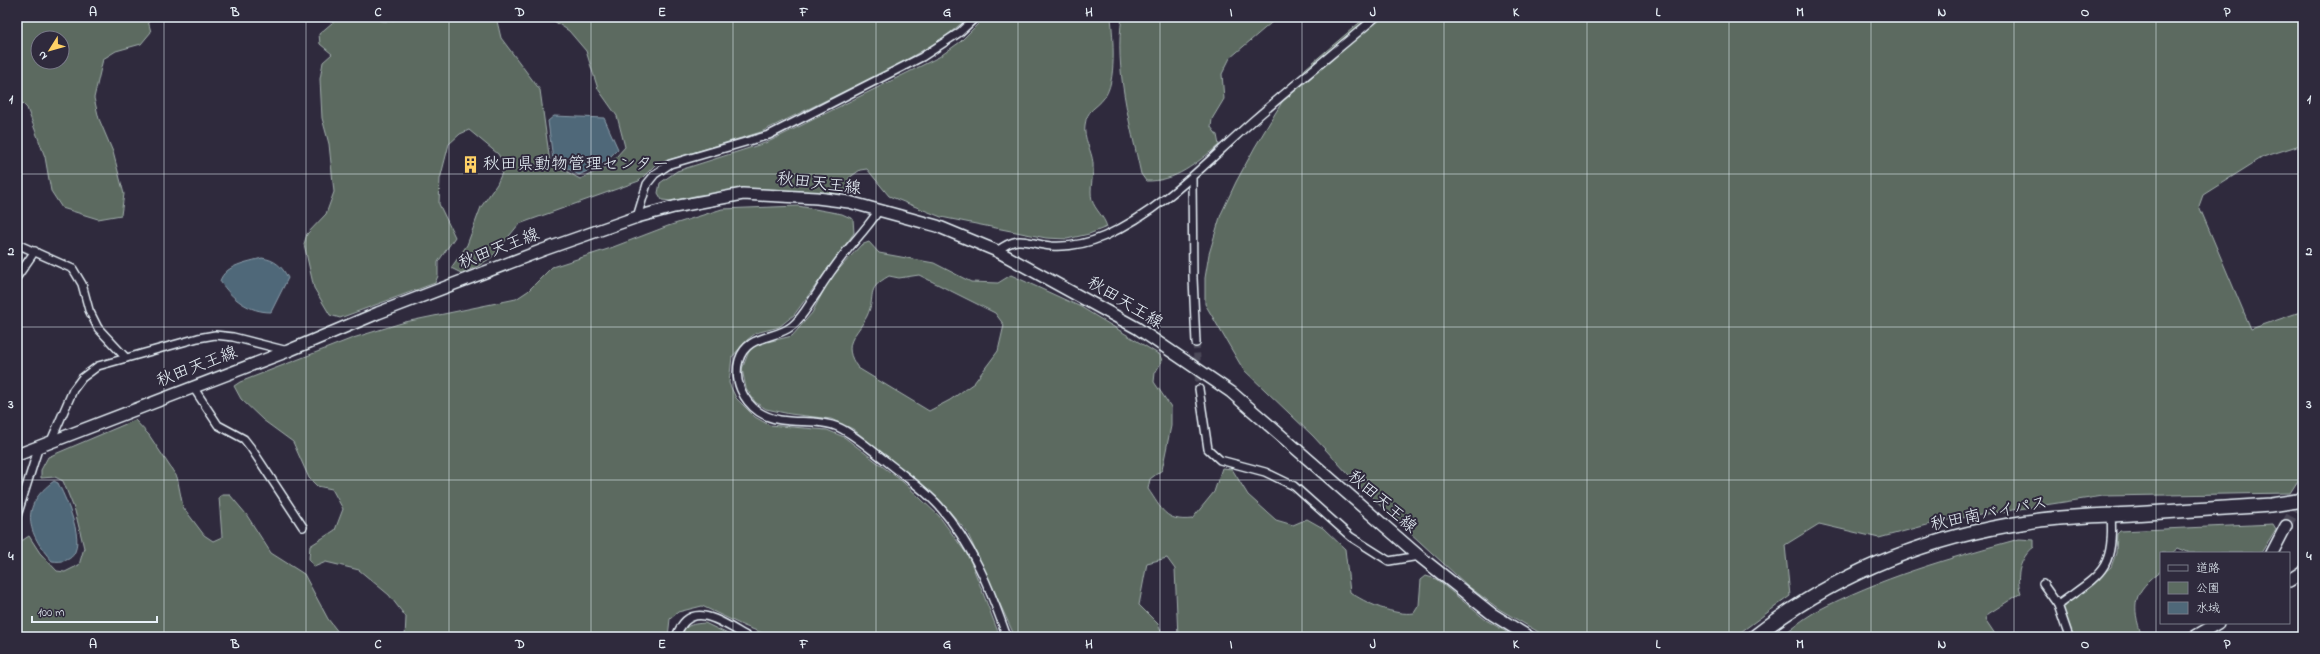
<svg xmlns="http://www.w3.org/2000/svg" width="2320" height="654" viewBox="0 0 2320 654" font-family="'Indie Flower','Klee One',sans-serif">
  <style>
    .green { fill: #5c6b61; stroke: #a2aeac; fill-rule: evenodd }
    .water { fill: #4f6879; stroke: #8c9fac }
    .lines { fill: none; stroke-linecap: round; stroke-linejoin: round }
    .street-tunnel { stroke: #4b4859; stroke-width: 7; stroke-dasharray: 7 3.5; stroke-linecap: butt }
    .primary-tunnel { stroke: #4b4859; stroke-width: 11; stroke-dasharray: 11 5.5; stroke-linecap: butt }
    .street-casing { stroke: #e8f1f8; stroke-width: 10 }
    .primary-casing { stroke: #e8f1f8; stroke-width: 14 }
    .highway-casing { stroke: #e8f1f8; stroke-width: 16 }
    .street { stroke: #2f2a3d; stroke-width: 7 }
    .primary { stroke: #2f2a3d; stroke-width: 11 }
    .highway { stroke: #2f2a3d; stroke-width: 13 }
    .grid { fill: none; stroke: #e8f1f8; stroke-width: 1; stroke-opacity: 0.55 }
    .labels { text-anchor: middle; dominant-baseline: central; stroke-width: 4; stroke-linejoin: round; paint-order: stroke }
    .poi-label { font-size: 17px; fill: #e8f1f8; stroke: #2f2a3d; text-anchor: start }
    .street-label { font-size: 17px; fill: #e8f1f8; stroke: #2f2a3d }
    .neatline { fill: none; stroke: #e8f1f8; stroke-width: 1.5 }
    .grid-label { font-size: 13px; text-anchor: middle; font-weight: bold; fill: #e8f1f8 }
  </style>
  <rect width="100%" height="100%" fill="#2f2a3d"/>
  <filter id="ink" filterUnits="userSpaceOnUse"><feTurbulence type="fractalNoise" baseFrequency=".025" numOctaves="2"/><feDisplacementMap in="SourceGraphic" scale="8" xChannelSelector="R" yChannelSelector="G"/><feConvolveMatrix kernelMatrix="1 2 1 2 8 2 1 2 1" color-interpolation-filters="sRGB"/></filter>
  <g filter="url(#ink)">
    <g class="green">
      <path d="M17 17H147L151 32 141 44 116 51 103 59 94 98 99 119 113 152 124 194 121 215 98 219 62 208 51 191 45 157 27 108 17 98ZM38 38H62V62H38Z"/>
      <path d="M339 17H374C383 24 393 21 403 17H496L501 38 540 90 550 162 580 179 608 166 625 147 617 116 598 89 586 51 569 31 548 17H969L945 37 896 66 761 132 656 164 639 181 519 224 492 257 477 267 461 273 451 268 467 245 481 207 497 184 505 166 498 154 469 130 460 134 449 144 440 179 439 204 455 237 438 262V276L435 283 340 318 330 315 314 288 304 244 307 234 326 214 334 192 329 144 322 118 320 79 323 62 332 54 320 44 319 34Z"/>
      <path d="M985 17H1111C1113 38 1117 82 1104 98 1096 109 1087 109 1085 125 1083 138 1092 151 1093 163 1094 176 1089 188 1092 200 1095 210 1104 216 1107 227L1089 234 1067 239 1046 238 941 217 889 196 867 169 860 170 849 178 846 192 839 193 756 189 699 195 672 201 662 200 658 193 660 183 677 171 768 142 939 57 960 42Z"/>
      <path d="M1122 17H1278L1230 58 1222 74 1224 99 1212 119 1211 127 1217 135 1219 145C1196 163 1176 182 1146 181L1141 174C1130 123 1114 69 1122 17Z"/>
      <polygon points="1366,17 2303,17 2303,144 2263,157 2203,195 2199,206 2251,329 2303,311 2303,473 2290,493 2103,496 1942,521 1879,538 1819,524 1785,545 1790,596 1734,637 1547,637 1499,609 1468,586 1360,487 1313,436 1243,369 1205,304 1205,278 1209,254 1221,214 1236,182 1255,147 1288,92 1305,69"/>
      <polygon points="798,206 842,214 853,219 854,233 794,315 779,327 756,333 747,340 732,357 729,383 736,398 755,417 769,425 827,430 844,437 903,482 939,516 969,557 1000,637 773,637 744,626 702,606 678,612 670,619 668,637 405,637 406,617 389,595 359,570 326,562 314,567 309,559 310,546 335,530 343,509 332,489 317,486 309,478 293,442 263,420 241,399 234,386 240,382 353,338 405,322 516,299 528,291 552,267 608,249 668,226 722,209"/>
      <path d="M869 242 879 253 934 263 971 282 998 283 1011 275 1081 307 1160 355 1162 361 1155 373 1154 382 1171 407V426L1162 470 1150 479 1148 489C1162 509 1165 522 1192 519L1214 492 1222 468 1232 469 1248 495 1276 520 1293 525 1307 519 1323 528 1345 549 1350 592C1365 603 1395 616 1414 613L1419 605 1421 580 1426 576 1436 579 1486 620 1515 637H1343L1332 632 1325 637H1178L1175 569 1167 558 1147 563 1139 605 1158 624 1163 637H1015L967 532 940 500 853 429 831 419 790 414 766 409 755 402 746 388 742 369 751 346 792 336 812 313 829 280 861 245ZM919 275 995 313 1004 325 998 351 974 383 950 400 929 411 858 368C840 343 857 336 867 316 877 295 864 290 889 276L899 278Z"/>
      <polygon points="135,420 149,435 177,477 183,507 204,535 213,541 222,537 219,497 222,495 230,495 246,514 271,553 304,574 328,619 342,637 17,637 17,549 20,542 29,536 40,553 57,571 65,572 79,565 84,548 75,511 63,481 55,477 41,478 41,470 48,457"/>
      <path d="M2273 524 2276 529 2261 553H2190L2178 548 2172 553H2161V571C2133 592 2131 604 2142 637H2073L2063 612 2065 603 2111 567 2116 553 2117 534 2120 531Z"/>
      <path d="M2019 539 2034 540V547C2020 557 2015 577 2021 593L1988 614 1985 619 1997 637H1780C1791 629 1803 619 1815 612 1879 578 1950 558 2019 539Z"/>
      <path d="M705 623 734 637H681C684 624 694 624 705 623Z"/>
    </g>
    <g class="water">
      <polygon points="554,116 604,118 618,149 604,163 579,175 553,160 548,121"/>
      <path d="M262 258C275 260 282 266 288 278L271 312C249 312 232 299 220 281 225 265 248 262 262 258Z"/>
      <path d="M54 481 58 483C68 503 98 567 52 561 27 533 19 506 54 481Z"/>
    </g>
    <g class="lines">
      <polyline class="street-tunnel" points="1196,343 1199,389"/>
      <polyline class="primary-tunnel" points="2286,526 2303,495"/>
      <defs>
        <g id="street">
          <polyline points="1192,178 1193,278 1196,343"/>
          <path d="M879 210C870 224 859 236 848 249 837 263 826 278 817 293 809 304 803 317 792 326 775 340 747 334 739 360 733 380 743 401 759 412 783 428 815 416 840 428 856 436 871 450 886 461 903 475 924 489 939 506 973 545 990 589 1007 637"/>
          <polyline points="637,217 647,184 655,174 670,164 769,135 922,57 960,32 976,17"/>
          <polyline points="17,244 73,269 82,284 89,310 98,328 126,358"/>
          <path d="M997 251C1021 233 1026 244 1051 246 1069 247 1089 243 1105 236 1165 209 1207 161 1255 119 1295 84 1336 51 1376 17"/>
          <polyline points="17,277 35,251"/>
          <polyline points="193,387 218,425 244,439 251,448 303,527"/>
          <polyline points="1199,389 1208,449 1220,460 1265,472 1294,486 1351,537 1389,561 1419,556"/>
          <polyline points="51,441 73,390 82,378 98,366 198,338 215,335 233,337 288,351"/>
          <polyline points="17,516 39,446"/>
          <polyline points="2043,584 2058,605 2069,637"/>
          <path d="M2058 605C2100 574 2115 571 2111 515"/>
          <path d="M676 637C690 596 724 624 748 637"/>
        </g>
        <g id="primary">
          <polyline points="17,455 288,351 378,313 543,250 637,217 674,207 743,194 817,198 849,202 937,226 997,251 1137,328 1231,392 1419,556 1492,614 1529,637"/>
          <polyline points="2272,553 2286,526"/>
          <polyline points="2289,581 2303,572"/>
          <polyline points="2194,637 2218,623"/>
        </g>
        <path id="highway" d="M1754 637C1833 575 1927 537 2027 522 2061 516 2097 516 2132 514 2179 511 2225 508 2271 505L2303 500"/>
      </defs>
      <use href="#street" class="street-casing"/>
      <use href="#primary" class="primary-casing"/>
      <use href="#highway" class="highway-casing"/>
      <use href="#street" class="street"/>
      <use href="#primary" class="primary"/>
      <use href="#highway" class="highway"/>
    </g>
  </g>
  <path class="grid" d="M164 17V637M306 17V637M449 17V637M591 17V637M733 17V637M876 17V637M1018 17V637M1160 17V637M1302 17V637M1444 17V637M1587 17V637M1729 17V637M1871 17V637M2014 17V637M2156 17V637M17 174H2303M17 327H2303M17 480H2303"/>
  <defs>
    <symbol id="building-bare" viewBox="-9 -9 18 18"><path d="M-4-6H4V6H1V3H-1V6H-4ZM-2.5-4.3h1.7v1.8h-1.7ZM.8-4.3h1.7v1.8H.8ZM-2.5-1h1.7V.8h-1.7ZM.8-1h1.7V.8H.8Z" fill="#ffd166" stroke="#2f2a3d" stroke-width="2.5" paint-order="stroke"/></symbol>
  </defs>
  <g fill-rule="evenodd">
    <use href="#building-bare" x="458" y="152" width="25" height="25"/>
  </g>
  <g class="labels">
    <g class="poi-label">
      <text x="483" y="164">秋田県動物管理センター</text>
    </g>
    <g class="street-label">
      <text transform="translate(819 184) rotate(7)">秋田天王線</text>
      <text transform="translate(499 249) rotate(-21)">秋田天王線</text>
      <text transform="translate(1125 303) rotate(31)">秋田天王線</text>
      <text transform="translate(197 367) rotate(-21)">秋田天王線</text>
      <text transform="translate(1382 502) rotate(41)">秋田天王線</text>
      <text transform="translate(1989 514) rotate(-11)">秋田南バイパス</text>
    </g>
  </g>
  <rect width="2320" height="654" fill="none" stroke="#2f2a3d" stroke-width="44"/>
  <rect x="2160" y="552" width="130" height="72" fill="#2f2a3d" stroke="#797a88"/>
  <rect x="2168" y="565" width="20" height="6" fill="#2f2a3d" stroke="#797a88"/>
  <text x="2196" y="572" font-size="12" fill="#e8f1f8">道路</text>
  <rect x="2168" y="582" width="20" height="12" fill="#5c6b61" stroke="#797a88"/>
  <text x="2196" y="592" font-size="12" fill="#e8f1f8">公園</text>
  <rect x="2168" y="602" width="20" height="12" fill="#4f6879" stroke="#797a88"/>
  <text x="2196" y="612" font-size="12" fill="#e8f1f8">水域</text>
  <g transform="translate(50 50) rotate(233)"><circle r="19" fill="#2f2a3d" stroke="#797a88"/>
  <path d="M0-3L7 15L0 10L-7 15Z" fill="#ffd166"/>
  <text y="-6" font-size="11" font-weight="bold" text-anchor="middle" fill="#e8f1f8">N</text>
  </g>
  <path d="M32 616v6h125v-6" fill="none" stroke="#e8f1f8" stroke-width="2"/>
  <text x="38" y="616" font-size="12" fill="#e8f1f8" stroke="#2f2a3d" stroke-width="3" paint-order="stroke">100 m</text>
  <rect x="22" y="22" width="2276" height="610" class="neatline"/>
  <g class="grid-label">
    <text x="93" y="16">A</text>
    <text x="235" y="16">B</text>
    <text x="378" y="16">C</text>
    <text x="520" y="16">D</text>
    <text x="662" y="16">E</text>
    <text x="804" y="16">F</text>
    <text x="947" y="16">G</text>
    <text x="1089" y="16">H</text>
    <text x="1231" y="16">I</text>
    <text x="1373" y="16">J</text>
    <text x="1516" y="16">K</text>
    <text x="1658" y="16">L</text>
    <text x="1800" y="16">M</text>
    <text x="1942" y="16">N</text>
    <text x="2085" y="16">O</text>
    <text x="2227" y="16">P</text>
    <text x="11" y="103">1</text>
    <text x="2309" y="103">1</text>
    <text x="11" y="255">2</text>
    <text x="2309" y="255">2</text>
    <text x="11" y="408">3</text>
    <text x="2309" y="408">3</text>
    <text x="11" y="560">4</text>
    <text x="2309" y="560">4</text>
    <text x="93" y="648">A</text>
    <text x="235" y="648">B</text>
    <text x="378" y="648">C</text>
    <text x="520" y="648">D</text>
    <text x="662" y="648">E</text>
    <text x="804" y="648">F</text>
    <text x="947" y="648">G</text>
    <text x="1089" y="648">H</text>
    <text x="1231" y="648">I</text>
    <text x="1373" y="648">J</text>
    <text x="1516" y="648">K</text>
    <text x="1658" y="648">L</text>
    <text x="1800" y="648">M</text>
    <text x="1942" y="648">N</text>
    <text x="2085" y="648">O</text>
    <text x="2227" y="648">P</text>
  </g>
</svg>
